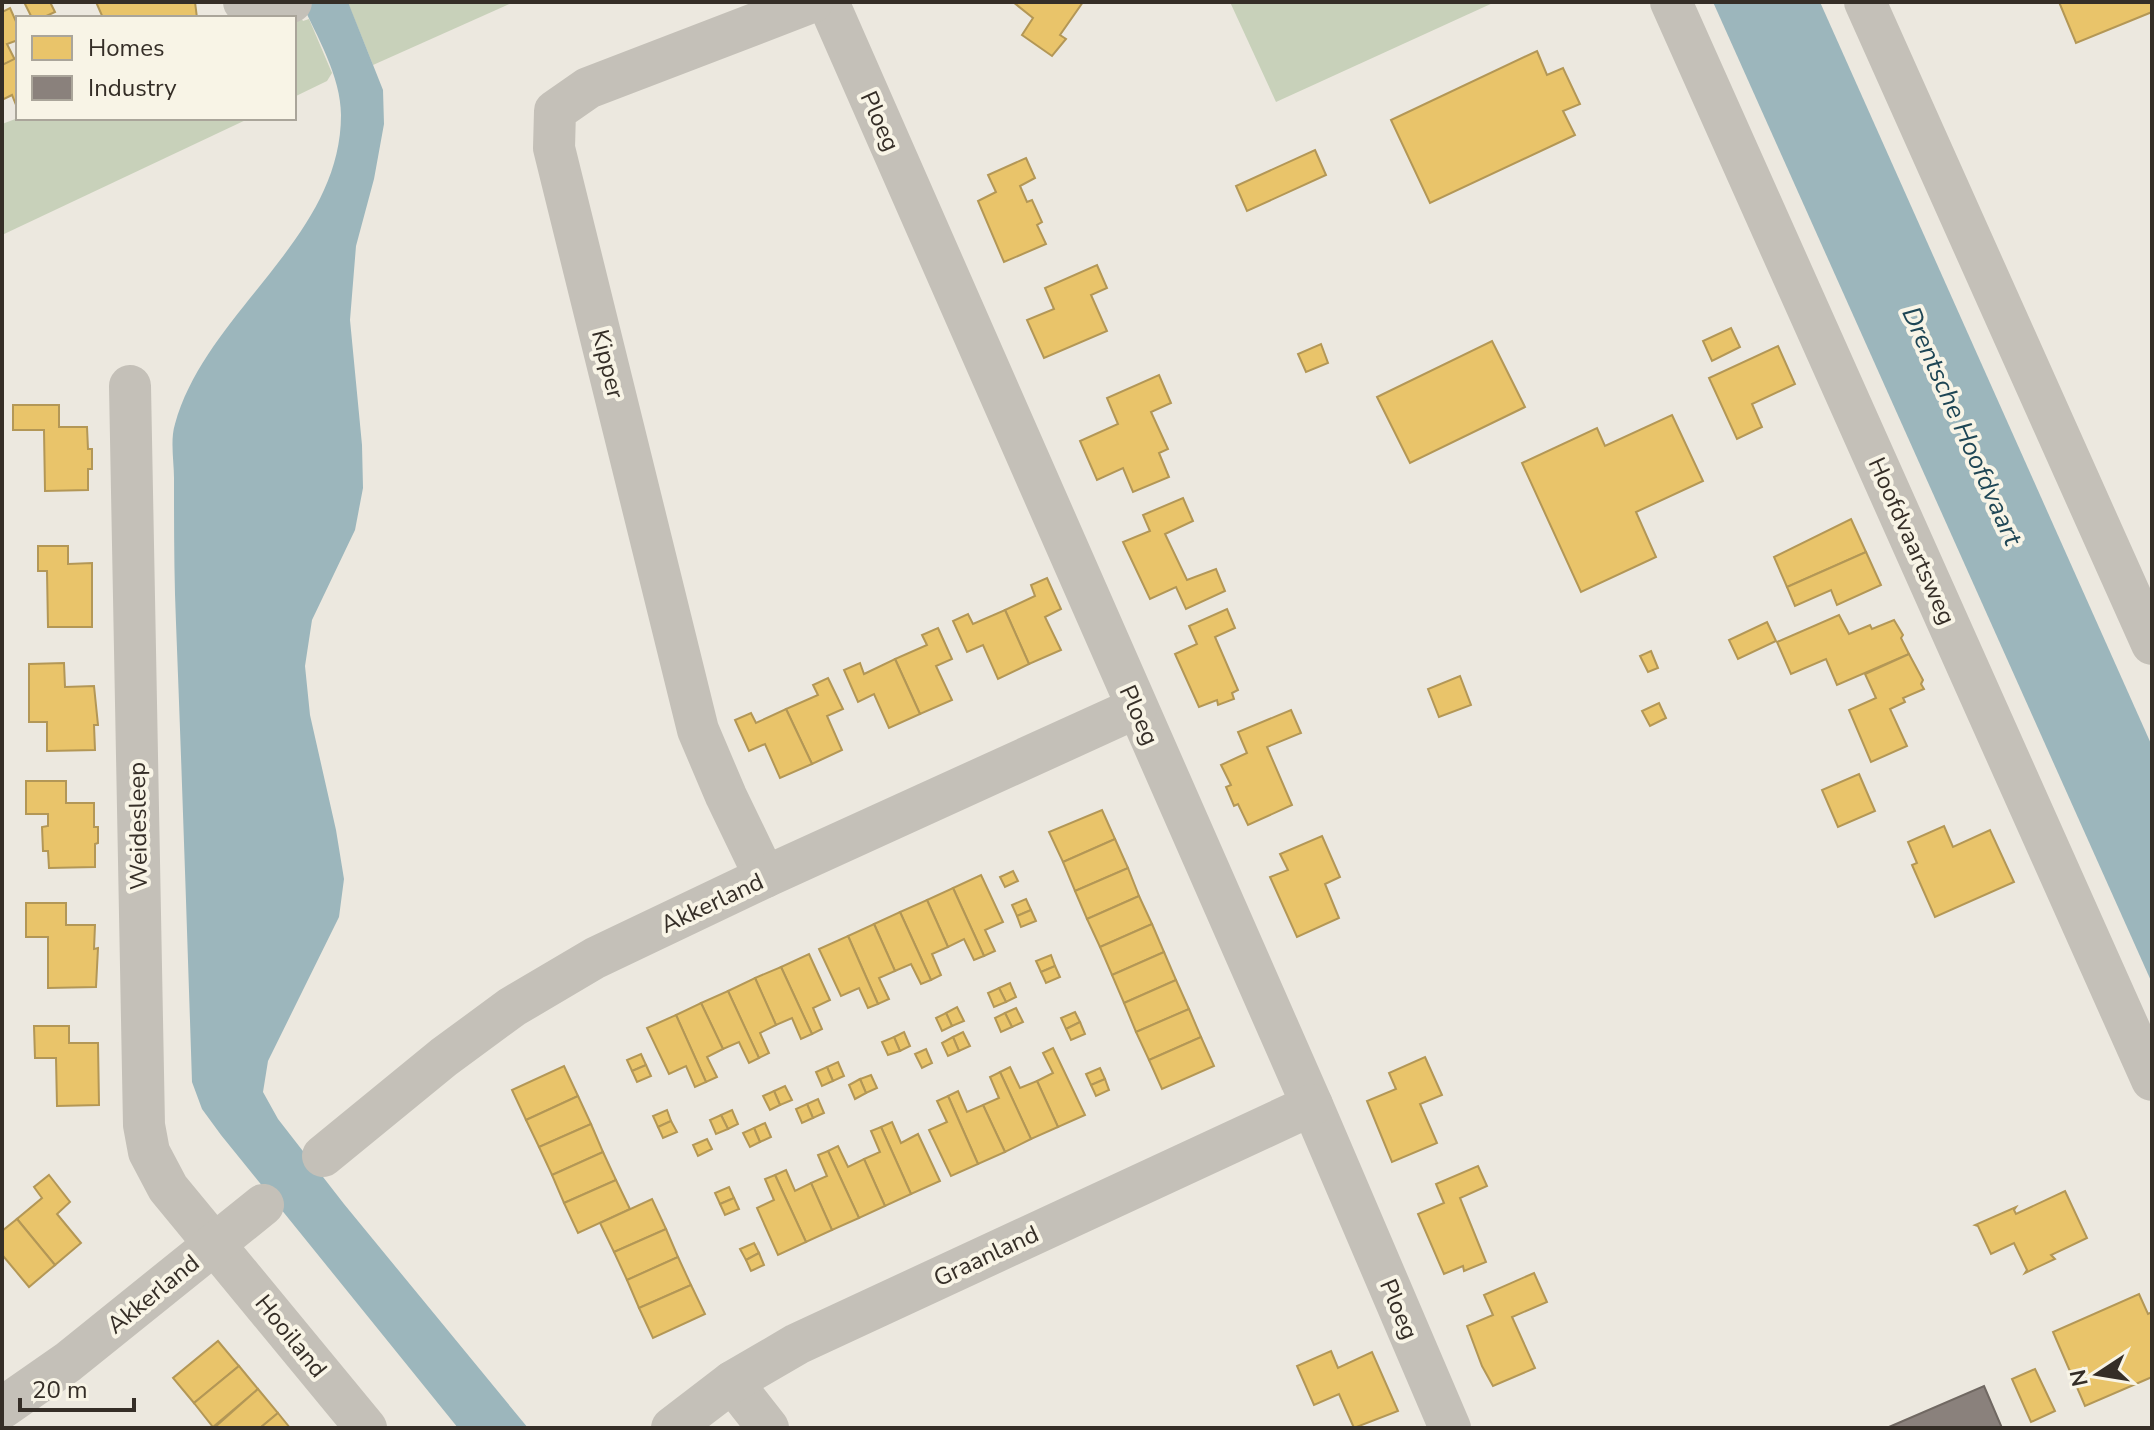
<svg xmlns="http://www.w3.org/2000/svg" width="2154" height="1430" viewBox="0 0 2154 1430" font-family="'Nunito Sans',sans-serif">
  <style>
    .green { fill: #c8d1ba }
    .water { fill: #9cb6bc }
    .homes { fill: #e9c46a; stroke: #b39756; stroke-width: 2 }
    .industry { fill: #8a817c; stroke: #706862; stroke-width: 2 }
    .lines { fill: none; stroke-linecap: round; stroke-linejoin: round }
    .minor { stroke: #c4c0b8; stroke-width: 42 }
    .labels { text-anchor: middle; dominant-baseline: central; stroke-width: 8; stroke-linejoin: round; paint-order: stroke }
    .street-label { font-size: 24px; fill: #352e27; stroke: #f8f4e6 }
    .water-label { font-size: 26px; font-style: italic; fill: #1e4655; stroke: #f8f4e6 }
  </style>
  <rect width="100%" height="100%" fill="#ece8df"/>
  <g class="green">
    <polygon points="351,2 514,2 373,65 348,3"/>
    <polygon points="1230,2 1495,2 1276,102"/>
    <polygon points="300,16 303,21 309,19 332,73 327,81 294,97 294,19"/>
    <polygon points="18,118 250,118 2,235 2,124"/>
  </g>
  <g class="water">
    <path d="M301 2H348L383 90 384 124 374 179 356 246 350 320 362 445 363 488 355 530 312 620 305 666 310 715 336 830 344 879 339 917 268 1061 263 1092 278 1119 344 1204 528 1428H458L221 1135 202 1109 192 1082C187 929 182 776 176 623 174 575 174 527 174 478 174 462 170 440 175 424 206 311 341 239 341 115 341 77 317 36 301 2Z"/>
    <polygon points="1713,2 1820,2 2152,746 2152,983"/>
  </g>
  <g class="homes">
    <polygon points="24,2 50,2 55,12 42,18 32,18"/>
    <polygon points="96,2 195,2 197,18 103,18"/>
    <polygon points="1013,2 1083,2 1060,35 1066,39 1052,56 1022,35 1033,18"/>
    <polygon points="2059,2 2152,2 2152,12 2076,43"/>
    <polygon points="10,8 18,26 18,40 7,44 15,60 2,65 2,12"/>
    <polygon points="1537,51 1547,75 1563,68 1580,104 1563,111 1575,135 1430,203 1391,120"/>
    <polygon points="18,57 18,110 12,95 2,100 2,65"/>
    <polygon points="1315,150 1326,175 1247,211 1236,186"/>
    <polygon points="1026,158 1035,178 1020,186 1027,202 1032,200 1042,222 1037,225 1046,244 1004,262 978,201 996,192 988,175"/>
    <polygon points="1097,265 1107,288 1091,295 1107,331 1044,358 1027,320 1054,309 1045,288"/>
    <polygon points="1731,328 1740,347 1712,361 1703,341"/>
    <polygon points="1492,341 1525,407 1410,463 1377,397"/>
    <polygon points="1321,344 1328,363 1306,372 1298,354"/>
    <polygon points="1778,346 1795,384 1752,404 1762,427 1737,439 1709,378"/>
    <polygon points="1159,375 1171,403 1151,412 1168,449 1159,453 1169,477 1133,492 1123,468 1097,480 1080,441 1118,424 1107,398"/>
    <polygon points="13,405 59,405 59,427 87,427 88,449 92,449 92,469 88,469 88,490 45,491 44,430 13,430"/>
    <polygon points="1672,415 1703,481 1636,512 1656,557 1581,592 1522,463 1597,428 1605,446"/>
    <polygon points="1183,498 1193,521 1165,534 1187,580 1216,569 1225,591 1186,609 1176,587 1150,599 1123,542 1150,531 1143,515"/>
    <polygon points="1851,519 1866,552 1787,587 1774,557"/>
    <polygon points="38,546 68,546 68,564 92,563 92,627 48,627 47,571 38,571"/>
    <polygon points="1866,552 1881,585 1837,605 1831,590 1795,606 1787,587"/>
    <polygon points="1047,578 1061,609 1045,617 1061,650 1029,664 1005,610 1035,596 1031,585"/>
    <polygon points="1227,609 1235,628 1215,637 1238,690 1232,693 1234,699 1218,705 1217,700 1199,707 1175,654 1197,644 1189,626"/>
    <polygon points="1005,610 1029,664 998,679 983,645 967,652 953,621 968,614 973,624"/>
    <polygon points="1839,615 1849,634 1870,625 1872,629 1894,620 1903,635 1901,638 1909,654 1837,685 1826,659 1791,674 1777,642"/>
    <polygon points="1767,622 1776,641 1738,659 1729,640"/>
    <polygon points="938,628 952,659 936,666 952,700 920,714 895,659 927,645 922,635"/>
    <polygon points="1651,651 1658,668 1648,672 1640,656"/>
    <polygon points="1909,654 1923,680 1921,684 1924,689 1903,698 1905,702 1890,709 1907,746 1871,762 1849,710 1876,698 1865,674"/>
    <polygon points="895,659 920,714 889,728 874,694 858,702 844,670 860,663 864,674"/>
    <polygon points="64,663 65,687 94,686 98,725 94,725 95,750 47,751 47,722 29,722 29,664"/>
    <polygon points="1460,676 1471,705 1439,717 1428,689"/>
    <polygon points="828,678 843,709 827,716 842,750 812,764 786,709 818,695 813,685"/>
    <polygon points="1659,703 1666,718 1650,726 1642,711"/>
    <polygon points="786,709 812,764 780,778 765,744 749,751 735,720 751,713 756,723"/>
    <polygon points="1291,710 1301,733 1267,747 1292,805 1248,825 1238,804 1234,806 1226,787 1231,785 1221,765 1247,753 1238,732"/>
    <polygon points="1859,774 1875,811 1838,827 1822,790"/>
    <polygon points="26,781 66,781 66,803 94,803 94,827 98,827 98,843 95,844 95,867 49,868 48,851 43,851 42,827 48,826 48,814 26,814"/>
    <polygon points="1102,810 1115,839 1063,862 1049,832"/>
    <polygon points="1944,826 1953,847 1990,830 2014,882 1935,917 1912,865 1917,863 1908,842"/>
    <polygon points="1322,836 1340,877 1325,884 1339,918 1297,937 1270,877 1288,870 1280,854"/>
    <polygon points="1115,839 1128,868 1075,891 1063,862"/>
    <polygon points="1128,868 1139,896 1087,919 1075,891"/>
    <polygon points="1013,871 1018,881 1005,887 1000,877"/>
    <polygon points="981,875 1003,922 985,930 995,951 984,956 953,888"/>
    <polygon points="953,888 984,956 974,960 964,939 948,947 927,900"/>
    <polygon points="1139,896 1152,924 1100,947 1087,919"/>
    <polygon points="1026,899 1031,910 1017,916 1012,905"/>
    <polygon points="927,900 948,947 932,954 941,975 931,980 900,912"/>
    <polygon points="26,903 66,903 66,925 95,925 94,949 98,948 96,987 48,988 48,937 26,937"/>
    <polygon points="1031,910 1036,921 1021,927 1017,916"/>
    <polygon points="900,912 931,980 921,984 911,964 895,971 874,924"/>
    <polygon points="874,924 895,971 879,978 889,999 878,1004 848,936"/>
    <polygon points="1152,924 1164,952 1112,975 1100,947"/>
    <polygon points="848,936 878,1004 868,1008 859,988 841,996 819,949"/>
    <polygon points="1164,952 1176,980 1124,1003 1112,975"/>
    <polygon points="809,954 830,1000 813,1008 822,1029 812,1034 781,967"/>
    <polygon points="1051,955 1055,966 1041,972 1036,961"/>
    <polygon points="1055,966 1060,977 1046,983 1041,972"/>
    <polygon points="781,967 812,1034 801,1039 792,1018 776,1025 755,978"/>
    <polygon points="755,978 776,1025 760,1033 769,1053 759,1058 728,991"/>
    <polygon points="1176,980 1189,1009 1136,1032 1124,1003"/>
    <polygon points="1010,983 1016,997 1006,1002 999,988"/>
    <polygon points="999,988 1006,1002 994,1007 988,993"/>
    <polygon points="728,991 759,1058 749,1063 739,1042 723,1049 701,1003"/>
    <polygon points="701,1003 723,1049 707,1057 717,1077 706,1082 676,1015"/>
    <polygon points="957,1007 964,1021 952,1026 946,1013"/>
    <polygon points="1016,1008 1023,1022 1012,1027 1005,1013"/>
    <polygon points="1189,1009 1201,1037 1149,1060 1136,1032"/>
    <polygon points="1075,1012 1080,1022 1066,1029 1061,1018"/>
    <polygon points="946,1013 952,1026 942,1031 936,1018"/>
    <polygon points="1005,1013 1012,1027 1001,1032 995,1018"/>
    <polygon points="676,1015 706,1082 695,1087 686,1066 669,1074 647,1028"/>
    <polygon points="1080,1022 1085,1034 1071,1040 1066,1029"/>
    <polygon points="34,1026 69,1026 69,1043 98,1043 99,1105 57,1106 56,1058 35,1058"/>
    <polygon points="904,1032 910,1046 900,1051 894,1037"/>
    <polygon points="963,1032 970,1046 959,1051 953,1037"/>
    <polygon points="894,1037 900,1051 888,1055 882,1042"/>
    <polygon points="953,1037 959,1051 948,1056 942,1043"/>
    <polygon points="1201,1037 1214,1066 1162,1089 1149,1060"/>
    <polygon points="1053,1048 1085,1115 1058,1127 1037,1081 1053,1073 1043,1053"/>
    <polygon points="926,1049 932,1063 922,1068 915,1054"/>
    <polygon points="641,1054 646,1065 632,1071 627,1060"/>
    <polygon points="1425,1057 1442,1095 1420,1104 1437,1143 1392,1162 1367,1101 1396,1089 1389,1073"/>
    <polygon points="838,1062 844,1076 833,1081 827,1067"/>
    <polygon points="646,1065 651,1076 637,1082 632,1071"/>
    <polygon points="564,1066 578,1096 526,1120 512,1090"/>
    <polygon points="827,1067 833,1081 822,1086 816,1072"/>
    <polygon points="1010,1067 1020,1088 1037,1081 1058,1127 1031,1139 1000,1072"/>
    <polygon points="1100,1068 1105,1079 1091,1085 1086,1074"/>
    <polygon points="1000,1072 1031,1139 1005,1152 983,1105 999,1098 990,1077"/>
    <polygon points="871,1075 877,1088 866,1093 860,1079"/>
    <polygon points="860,1079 866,1093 855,1099 849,1085"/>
    <polygon points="1105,1079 1109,1090 1096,1096 1091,1085"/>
    <polygon points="785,1086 792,1100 780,1105 774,1091"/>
    <polygon points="774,1091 780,1105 770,1110 763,1096"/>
    <polygon points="958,1091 967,1112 983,1105 1005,1152 978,1164 948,1096"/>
    <polygon points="578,1096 591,1124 539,1147 526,1120"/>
    <polygon points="948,1096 978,1164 951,1176 929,1130 947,1122 937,1101"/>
    <polygon points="818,1099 824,1113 813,1118 807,1104"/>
    <polygon points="807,1104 813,1118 802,1123 796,1109"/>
    <polygon points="667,1110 671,1121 658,1127 653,1116"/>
    <polygon points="732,1110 738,1124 728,1129 721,1115"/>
    <polygon points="721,1115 728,1129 716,1134 710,1120"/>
    <polygon points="671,1121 677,1132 663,1138 658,1127"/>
    <polygon points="892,1122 901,1143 918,1134 940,1181 911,1194 881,1127"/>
    <polygon points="765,1123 771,1137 760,1142 754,1128"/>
    <polygon points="591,1124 603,1152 552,1175 539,1147"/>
    <polygon points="881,1127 911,1194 885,1206 864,1159 880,1152 871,1131"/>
    <polygon points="754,1128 760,1142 750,1147 743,1133"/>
    <polygon points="707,1139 712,1149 698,1156 693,1145"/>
    <polygon points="838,1146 848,1167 864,1159 885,1206 859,1218 828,1151"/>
    <polygon points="828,1151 859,1218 832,1230 811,1183 827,1176 818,1155"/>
    <polygon points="603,1152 616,1180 564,1203 552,1175"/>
    <polygon points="1478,1166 1487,1186 1460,1198 1486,1262 1464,1271 1463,1266 1444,1274 1418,1214 1444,1203 1436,1184"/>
    <polygon points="786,1170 795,1191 811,1183 832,1230 806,1242 775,1175"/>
    <polygon points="49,1175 70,1202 57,1214 81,1243 55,1265 17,1219 42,1198 34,1187"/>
    <polygon points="775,1175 806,1242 778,1255 757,1208 774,1200 765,1179"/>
    <polygon points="616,1180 630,1209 578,1233 564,1203"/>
    <polygon points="729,1187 734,1198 720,1204 715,1193"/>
    <polygon points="2065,1191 2087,1238 2051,1255 2055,1259 2025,1273 2027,1270 2014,1243 1991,1254 1978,1226 1975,1225 2016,1207 2014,1210 2016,1214"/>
    <polygon points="734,1198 739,1209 725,1215 720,1204"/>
    <polygon points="652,1199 666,1229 614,1252 600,1223"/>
    <polygon points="17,1219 55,1265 29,1287 4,1257 2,1259 2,1231"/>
    <polygon points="666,1229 678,1257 627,1280 614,1252"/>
    <polygon points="754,1243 759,1253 746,1260 740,1249"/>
    <polygon points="759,1253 764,1265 751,1271 746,1260"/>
    <polygon points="678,1257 691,1285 639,1308 627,1280"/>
    <polygon points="1534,1273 1547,1302 1512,1317 1535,1368 1493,1386 1482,1366 1467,1326 1493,1315 1484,1295"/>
    <polygon points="691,1285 705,1314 653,1338 639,1308"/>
    <polygon points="2139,1294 2148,1314 2152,1312 2152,1377 2085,1406 2053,1332"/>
    <polygon points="218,1341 239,1366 194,1403 173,1378"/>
    <polygon points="1331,1351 1338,1368 1372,1352 1398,1411 1354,1428 1339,1394 1314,1405 1297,1366"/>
    <polygon points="239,1366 258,1389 213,1427 194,1403"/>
    <polygon points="2035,1369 2055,1411 2031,1422 2012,1379"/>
    <polygon points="258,1389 278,1413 260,1428 214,1428"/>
    <polygon points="278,1413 290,1428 260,1428"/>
  </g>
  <polygon class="industry" points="1984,1386 2002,1428 1889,1427"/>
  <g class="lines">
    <g class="minor">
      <path d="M244 2C262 13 272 10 291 2"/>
      <polyline points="828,2 1312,1105 1450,1428"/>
      <polyline points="1671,2 2152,1080"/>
      <polyline points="1865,2 2152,644"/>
      <polyline points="130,386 144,1125 149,1152 168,1188 366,1428"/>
      <polyline points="765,877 726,796 698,730 554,148 555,111 588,88 812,2"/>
      <polyline points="323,1156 444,1057 512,1007 595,958 765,877 1136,708"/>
      <polyline points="732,1382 768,1428"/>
      <polyline points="2,1408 68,1362 263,1205"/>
      <polyline points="672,1428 732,1382 797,1344 1312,1105"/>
    </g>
  </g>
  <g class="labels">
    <g class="street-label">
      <text transform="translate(880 121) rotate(66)">Ploeg</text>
      <text transform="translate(608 364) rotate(76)">Kipper</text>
      <text transform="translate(1912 541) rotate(66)">Hoofdvaartsweg</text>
      <text transform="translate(1139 715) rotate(66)">Ploeg</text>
      <text transform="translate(138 826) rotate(-91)">Weidesleep</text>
      <text transform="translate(712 903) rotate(-25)">Akkerland</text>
      <text transform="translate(986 1256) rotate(-25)">Graanland</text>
      <text transform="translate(153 1294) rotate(-39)">Akkerland</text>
      <text transform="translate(1399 1309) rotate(67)">Ploeg</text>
      <text transform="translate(291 1336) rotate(51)">Hooiland</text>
    </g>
    <g class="water-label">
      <text transform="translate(1962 426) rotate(66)">Drentsche Hoofdvaart</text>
    </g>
  </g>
  <rect width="2154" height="1430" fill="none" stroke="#352e27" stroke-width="8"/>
  <rect x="16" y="16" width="280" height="104" fill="#f8f4e6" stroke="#aaa59a" stroke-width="2"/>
  <rect x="32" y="36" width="40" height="24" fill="#e9c46a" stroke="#aaa59a" stroke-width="2"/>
  <text x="88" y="56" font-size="24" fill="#352e27">Homes</text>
  <rect x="32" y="76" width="40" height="24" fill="#8a817c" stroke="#aaa59a" stroke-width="2"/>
  <text x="88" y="96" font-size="24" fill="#352e27">Industry</text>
  <g transform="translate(2098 1374) rotate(258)" stroke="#f8f4e6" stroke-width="6" paint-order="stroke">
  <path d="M0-6L14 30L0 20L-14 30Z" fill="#352e27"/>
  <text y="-12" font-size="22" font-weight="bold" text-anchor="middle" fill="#352e27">N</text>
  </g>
  <path d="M20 1398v12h114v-12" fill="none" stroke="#352e27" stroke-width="4"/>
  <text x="32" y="1398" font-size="24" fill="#352e27" stroke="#f8f4e6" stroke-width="6" paint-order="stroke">20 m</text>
</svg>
